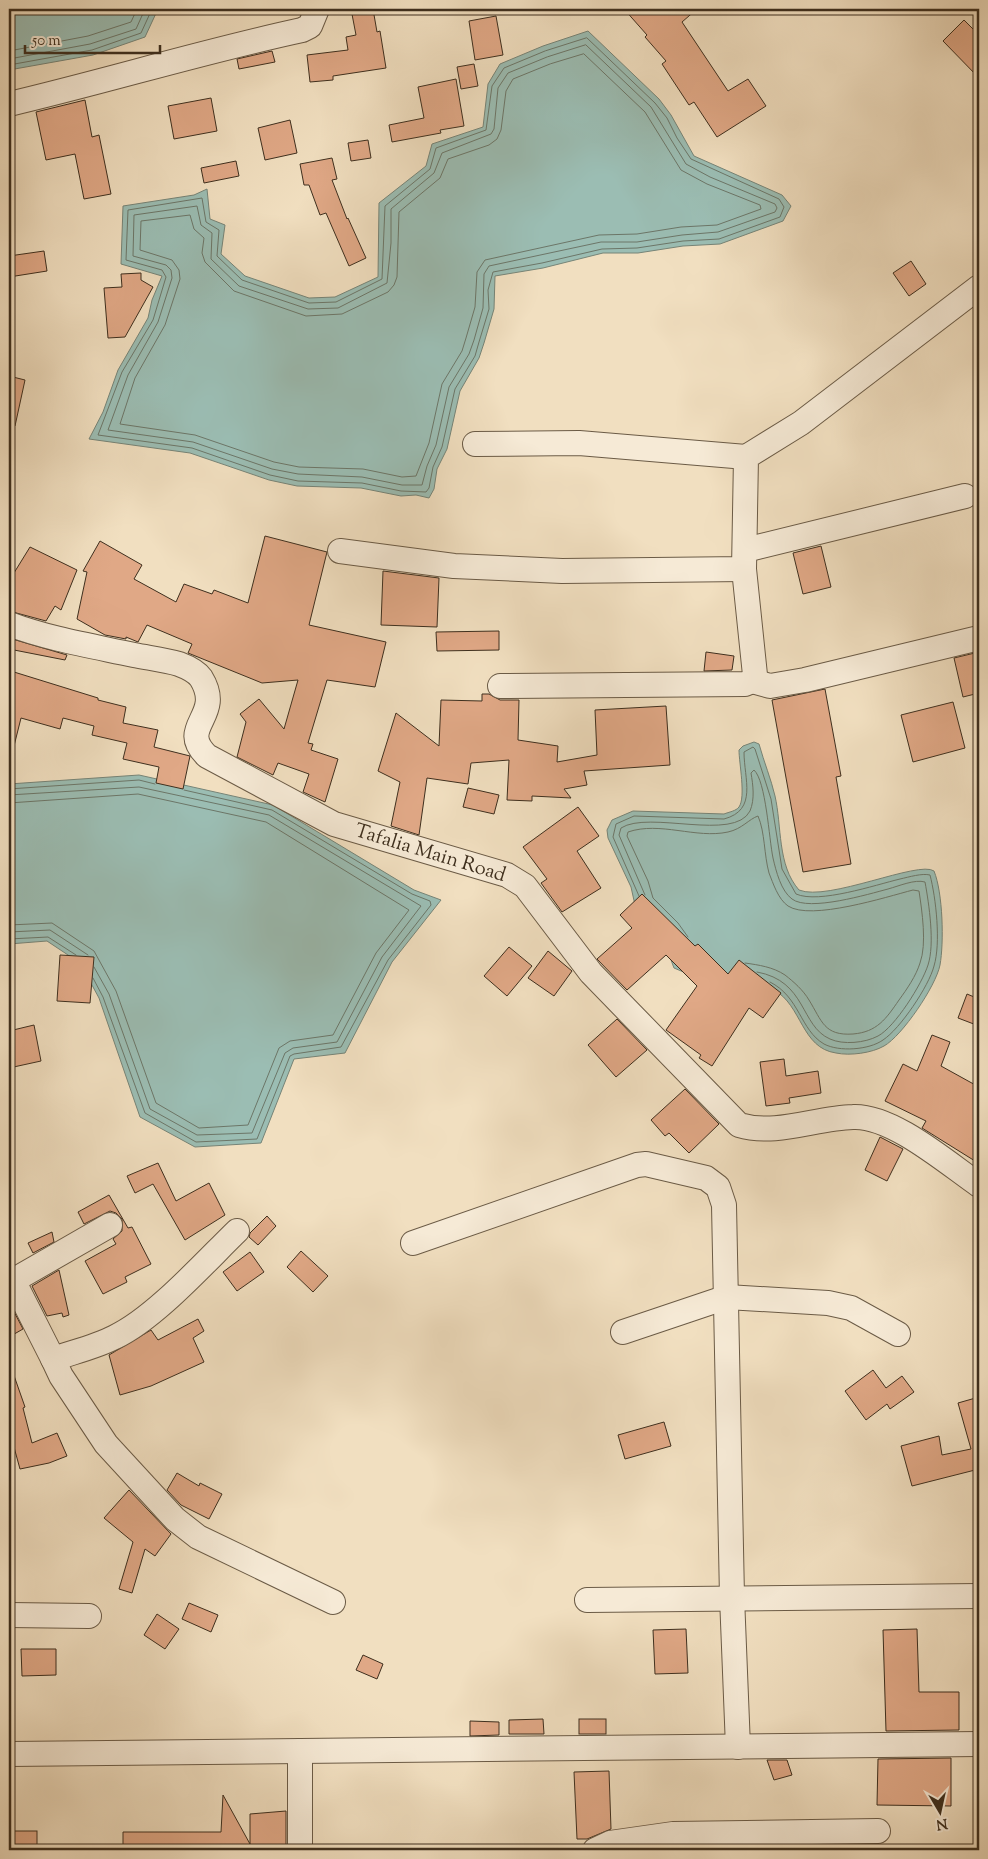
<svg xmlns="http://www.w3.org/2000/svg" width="988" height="1859" viewBox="0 0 988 1859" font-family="'Sorts Mill Goudy',serif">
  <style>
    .water { fill: #9bbdb3; stroke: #768477 }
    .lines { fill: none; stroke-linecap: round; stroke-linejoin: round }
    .shore { stroke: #6c7668; stroke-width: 1 }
    .building { fill: #e0a886; stroke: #3e2f1e }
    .minor-casing { stroke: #6b5b46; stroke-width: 26 }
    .minor { stroke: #f6ead6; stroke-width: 24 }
    .labels { text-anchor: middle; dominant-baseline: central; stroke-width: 4.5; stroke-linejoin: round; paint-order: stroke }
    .street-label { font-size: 20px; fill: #3e2f1e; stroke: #f6ead6 }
  </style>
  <rect width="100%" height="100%" fill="#f1dfc0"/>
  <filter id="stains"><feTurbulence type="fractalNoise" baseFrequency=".004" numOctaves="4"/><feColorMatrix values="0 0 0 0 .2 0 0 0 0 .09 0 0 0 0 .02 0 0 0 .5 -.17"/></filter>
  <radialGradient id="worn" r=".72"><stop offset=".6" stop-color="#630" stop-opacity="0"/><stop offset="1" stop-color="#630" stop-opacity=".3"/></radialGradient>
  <g class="water">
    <polygon points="9,9 158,9 145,37 93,55 9,70"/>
    <polygon points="588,31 659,99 671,115 694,156 782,195 791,206 783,221 720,244 683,246 638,253 603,253 543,268 495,276 494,309 484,343 479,358 460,391 447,449 437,469 434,489 429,498 416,495 401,496 361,488 297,486 269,480 190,453 89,439 103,412 118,370 148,318 152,300 162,276 121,264 123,206 194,195 207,189 210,219 225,225 221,254 245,276 309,298 335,297 378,277 379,203 426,166 432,144 483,127 488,84 500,64 543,46"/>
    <path d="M754 742 759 744C764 762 771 779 775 796 782 826 777 865 799 890 828 902 919 860 934 871 943 893 944 943 940 965 936 986 902 1036 884 1046 872 1053 850 1056 836 1053 801 1048 802 1005 774 990 768 987 758 987 752 985 727 981 697 979 674 968L671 960 672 949 635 905 631 887 608 838 607 830 612 820 633 811 724 814C729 812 736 811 739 807 746 797 739 763 739 750L743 746Z"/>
    <polygon points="139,775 273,805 414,890 441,900 392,962 345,1053 294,1059 261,1143 195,1147 140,1117 99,998 80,963 47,941 9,944 9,784"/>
  </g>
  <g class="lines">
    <g class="shore">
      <polygon points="587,38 655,103 667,118 677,138 691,159 779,199 784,207 780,217 719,239 683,241 637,248 602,249 542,263 493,272 488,290 489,309 479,342 475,356 455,389 442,447 433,467 429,488 426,492 401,491 362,483 298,481 270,475 192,448 98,435 122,372 153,320 166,277 162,270 126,260 128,210 202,198 206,222 219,230 217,256 242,280 309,303 336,302 382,279 385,206 430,169 436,148 486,130 492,86 504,68 545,51"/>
      <polygon points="586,45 651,107 686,164 710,177 775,204 777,208 775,212 718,232 682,235 637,242 601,242 489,266 484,274 483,308 474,340 469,354 449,387 436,445 427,466 422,485 402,485 362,477 298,474 272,469 193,442 108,430 128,375 158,322 172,278 171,270 166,265 133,256 134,215 197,206 201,225 212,233 211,259 239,286 308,309 338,308 387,283 391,243 391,209 434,173 442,153 491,134 494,129 498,88 508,73 547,57"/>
      <polyline points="9,51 88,36 131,22 137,9"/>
      <polygon points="584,54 645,112 681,170 707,184 760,205 761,209 717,225 681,227 637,234 599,235 485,260 477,272 475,307 466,338 462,351 442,384 429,443 416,476 402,477 363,469 299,467 274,462 195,435 120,424 135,378 165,325 180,279 179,270 172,260 140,250 141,221 190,215 194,229 204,238 202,253 205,262 234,291 306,316 342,314 388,292 394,285 397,277 399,212 440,178 448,159 489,145 497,139 501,130 506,91 513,79 550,64"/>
      <polyline points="9,59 90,44 136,29 145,9"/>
      <polyline points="9,65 92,50 141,33 152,9"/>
      <polyline points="9,789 139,780 155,784"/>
      <polyline points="9,795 139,787 269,815 421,906 382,957 337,1042 293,1048 285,1053 252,1133 197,1135 150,1109 109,994 94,967"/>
      <polyline points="9,803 138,794 266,822 409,910 376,953 333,1035 290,1041 279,1048 248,1125 199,1128 156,1103 116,991 94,951 52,923 9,925"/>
      <path d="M645 895 619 835 621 828C649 810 734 842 750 811 755 799 753 785 751 773L754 770C766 781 769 839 773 858 776 871 781 891 792 899 809 912 869 894 888 889 899 886 915 879 925 882 929 904 935 944 928 965 922 984 895 1027 878 1036 865 1043 843 1045 830 1039 800 1026 807 981 757 972"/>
      <path d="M639 896 613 837 616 824 634 816 724 819C758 810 744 779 744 752L753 747 755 749 771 799 782 869 796 894C819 904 875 885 900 879 909 877 922 873 930 875 936 898 941 943 934 966 929 986 900 1029 883 1040 869 1050 839 1052 824 1044 800 1030 800 997 770 982"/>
      <polyline points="9,932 50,930 88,955"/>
      <path d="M688 937 678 923 653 898 648 881 627 836 628 832C660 821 696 839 728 832 742 829 749 819 758 816 765 832 764 855 769 873 773 883 778 899 788 906 811 921 886 897 913 890L919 891C922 911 927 944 920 963 916 976 907 989 899 1000 886 1019 877 1032 853 1034 824 1036 822 1021 809 1000 803 990 794 982 785 975 773 967 759 965 745 963"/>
      <polyline points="9,939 48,937 76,955"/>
      <polyline points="93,978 103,997 145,1113 196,1142 257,1139 290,1056 294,1054 341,1047 388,960 431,905 430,901 412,894 272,810 184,790"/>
    </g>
  </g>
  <g class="building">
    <polygon points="351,9 373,9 377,32 380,31 386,68 333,76 333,80 310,82 307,55 348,50 346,37 356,35"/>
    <polygon points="624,9 697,9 682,22 728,91 748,79 766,106 717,137 694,102 689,105 662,64 666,61 645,37 647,35"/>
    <polygon points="496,16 503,55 475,60 469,21"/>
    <polygon points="964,20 979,35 979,78 943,41"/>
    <polygon points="272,51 275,62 239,69 237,59"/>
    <polygon points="474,64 478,86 461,89 457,67"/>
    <polygon points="456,79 464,126 440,130 441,133 392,142 389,125 424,118 418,87"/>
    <polygon points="211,98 217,131 174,139 168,106"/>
    <polygon points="85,100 92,137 99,135 111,194 84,199 75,154 46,160 36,112"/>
    <polygon points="290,120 297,153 265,160 258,128"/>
    <polygon points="368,140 371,158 351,161 348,143"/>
    <polygon points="332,158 337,179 332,180 347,219 348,218 366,258 349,266 326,213 320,215 309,185 304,185 300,164"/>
    <polygon points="236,161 239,176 204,183 201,168"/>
    <polygon points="44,251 47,271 9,277 9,256"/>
    <polygon points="911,261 926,284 909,296 893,273"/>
    <polygon points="141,273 141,280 153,287 125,337 108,338 104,288 122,287 121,274"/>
    <polygon points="9,376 25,380 15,426 9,425"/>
    <polygon points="265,536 327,552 309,625 386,642 375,687 327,680 308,743 313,744 311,750 338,759 325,802 303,792 309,774 278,763 273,775 237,757 246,722 240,714 259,699 284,729 298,680 262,683 188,653 192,644 147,625 138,642 126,637 126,639 105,635 77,619 87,572 83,571 100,541 142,565 134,579 176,602 184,584 212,594 214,590 248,603"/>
    <polygon points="821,546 831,587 803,594 793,553"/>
    <polygon points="30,547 77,570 61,610 55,606 46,621 9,611 9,581"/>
    <polygon points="383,571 439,578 437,627 381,625"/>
    <polygon points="499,631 499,650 437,651 436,632"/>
    <polygon points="9,638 67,655 65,660 9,649"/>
    <polygon points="706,652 734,656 732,670 704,671"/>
    <polygon points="979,652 979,693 963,697 954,658"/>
    <polygon points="14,672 98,698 98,700 126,707 123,723 158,730 154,747 190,756 183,789 156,783 159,767 123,759 127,743 92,735 94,726 63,718 60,729 21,718 14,746 9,745 9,692"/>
    <polygon points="825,689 841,776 836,777 851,864 803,872 772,700"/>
    <polygon points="482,694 489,694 500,700 519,700 518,740 558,746 557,762 597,755 595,710 666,706 670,765 584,771 587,785 564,789 571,798 532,796 532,801 507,800 509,760 471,763 468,784 427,778 419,835 391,826 400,782 378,771 396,713 439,746 441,700 482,701"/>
    <polygon points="953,702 965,748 913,762 901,715"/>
    <polygon points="468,788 499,795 494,814 463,807"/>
    <polygon points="578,807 599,836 577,851 601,888 562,912 541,883 547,879 523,847"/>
    <polygon points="642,894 695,946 698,944 728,974 739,960 781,993 763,1018 749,1008 712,1066 699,1058 701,1055 666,1030 697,986 666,955 627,990 597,959 632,928 620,915"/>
    <polygon points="509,947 532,966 507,996 484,976"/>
    <polygon points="548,951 572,971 554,996 528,978"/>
    <polygon points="60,955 94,957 90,1003 57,1001"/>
    <polygon points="967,994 979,999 979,1026 958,1018"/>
    <polygon points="617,1019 647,1050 616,1077 588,1045"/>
    <polygon points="34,1025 41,1061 9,1068 9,1031"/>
    <polygon points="932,1035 950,1042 941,1066 979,1087 979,1154 975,1161 922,1128 926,1121 885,1101 903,1064 917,1071"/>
    <polygon points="784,1059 786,1076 818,1071 821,1093 789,1098 790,1103 766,1106 760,1062"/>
    <polygon points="685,1089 719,1124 689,1153 669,1133 665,1136 651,1120"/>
    <polygon points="880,1137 903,1149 887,1181 865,1170"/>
    <polygon points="158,1163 176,1201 209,1183 225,1215 185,1240 153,1184 135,1193 127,1176"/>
    <polygon points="109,1195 128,1228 132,1227 151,1264 125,1277 127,1282 103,1294 85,1261 116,1244 113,1239 122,1231 122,1219 116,1213 110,1211 84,1224 78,1212"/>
    <polygon points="267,1216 276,1226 258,1245 249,1237 250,1233"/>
    <polygon points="52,1232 54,1242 33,1253 28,1243"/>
    <polygon points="301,1251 328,1276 313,1292 287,1267"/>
    <polygon points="250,1252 264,1272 237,1291 223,1272"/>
    <polygon points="59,1270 69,1315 63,1317 62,1313 47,1316 32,1286"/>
    <polygon points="9,1302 23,1329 9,1337"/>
    <polygon points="198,1319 204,1331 193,1338 204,1362 151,1386 120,1395 109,1355 151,1330 158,1340"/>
    <polygon points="11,1367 25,1407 23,1408 32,1443 57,1433 67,1456 49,1463 20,1469 9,1429 9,1368"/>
    <polygon points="873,1370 886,1388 902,1376 914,1392 890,1409 887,1404 866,1420 845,1391"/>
    <polygon points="979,1397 979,1469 912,1486 901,1446 939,1436 942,1455 971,1449 958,1403"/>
    <polygon points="664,1422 671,1446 625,1459 618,1435"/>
    <polygon points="177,1473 199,1486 200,1483 222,1494 209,1519 181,1505 167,1490"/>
    <polygon points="129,1490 171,1534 155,1556 145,1549 132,1593 119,1589 133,1542 104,1518"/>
    <polygon points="189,1603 218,1615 211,1632 182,1619"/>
    <polygon points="157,1614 179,1629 165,1649 144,1635"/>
    <polygon points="686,1629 688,1673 655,1674 653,1630"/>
    <polygon points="917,1629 919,1692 959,1692 959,1730 886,1731 883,1630"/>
    <polygon points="21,1649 56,1649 56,1675 22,1676"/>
    <polygon points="363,1655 383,1664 377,1679 356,1670"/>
    <polygon points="543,1719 544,1734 509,1734 509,1720"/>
    <rect x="579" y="1719" width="27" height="15"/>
    <polygon points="470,1721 499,1722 499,1735 470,1736"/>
    <polygon points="951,1758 951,1806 877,1805 878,1759"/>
    <polygon points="767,1760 787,1760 792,1775 774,1780"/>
    <polygon points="609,1771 611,1829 587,1839 577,1839 574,1772"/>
    <polygon points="223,1795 250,1844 250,1814 286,1811 286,1850 229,1850 230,1847 197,1845 197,1850 123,1850 123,1832 221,1832"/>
    <rect x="9" y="1831" width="28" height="19"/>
  </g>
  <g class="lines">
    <defs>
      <g id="minor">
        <path d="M9 104C107 81 204 51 302 30L310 26 317 9"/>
        <polyline points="475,444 579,443 746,457"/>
        <polyline points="745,550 965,496"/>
        <polyline points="340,551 454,566 562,571 744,569 746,457 801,423 979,287"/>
        <path d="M9 624C49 639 92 646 134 655 149 658 165 660 179 664 187 667 196 671 201 678 225 717 176 726 207 756L334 824 507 875 525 886 591 973 739 1125C777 1136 815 1118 853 1117 892 1115 947 1163 979 1185"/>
        <polyline points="752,681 770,686 805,680 979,638"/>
        <polyline points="500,686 745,684 752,681 755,675 744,569"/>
        <path d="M237 1231C204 1263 155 1318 115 1337 96 1347 73 1352 53 1359L61 1376 106 1444 175 1519 198 1537 333 1602"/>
        <polyline points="413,1243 637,1165 646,1164 706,1178 718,1187 724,1205 732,1597 738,1747"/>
        <polyline points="13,1280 53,1359"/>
        <polyline points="9,1283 110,1225"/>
        <polyline points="623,1332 727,1297 828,1303 851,1308 898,1334"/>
        <polyline points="587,1600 979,1596"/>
        <polyline points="9,1615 89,1616"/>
        <polyline points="300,1751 300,1850"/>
        <polyline points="9,1754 979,1744"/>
        <polyline points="595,1850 610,1843 673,1834 878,1831"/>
      </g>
    </defs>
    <use href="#minor" class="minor-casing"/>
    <use href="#minor" class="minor"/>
  </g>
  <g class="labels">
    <g class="street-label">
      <text transform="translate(430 854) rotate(17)">Tafalia Main Road</text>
    </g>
  </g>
  <rect width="988" height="1859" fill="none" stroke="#f1dfc0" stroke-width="30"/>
  <rect x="10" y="10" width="968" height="1839" fill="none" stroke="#3e2f1e" stroke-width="2.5"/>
  <rect x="15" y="15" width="958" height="1829" fill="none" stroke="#3e2f1e"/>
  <g transform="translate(940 1812) rotate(171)" stroke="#f6ead6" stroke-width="4" paint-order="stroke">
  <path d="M0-4L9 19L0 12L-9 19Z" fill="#3e2f1e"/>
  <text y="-8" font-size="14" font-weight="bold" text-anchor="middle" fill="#3e2f1e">N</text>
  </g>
  <path d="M25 45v8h135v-8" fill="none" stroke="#3e2f1e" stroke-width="2.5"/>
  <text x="32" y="45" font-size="15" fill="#3e2f1e" stroke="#f6ead6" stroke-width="4" paint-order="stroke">50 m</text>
  <rect width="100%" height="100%" filter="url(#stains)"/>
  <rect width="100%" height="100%" fill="url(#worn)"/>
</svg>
